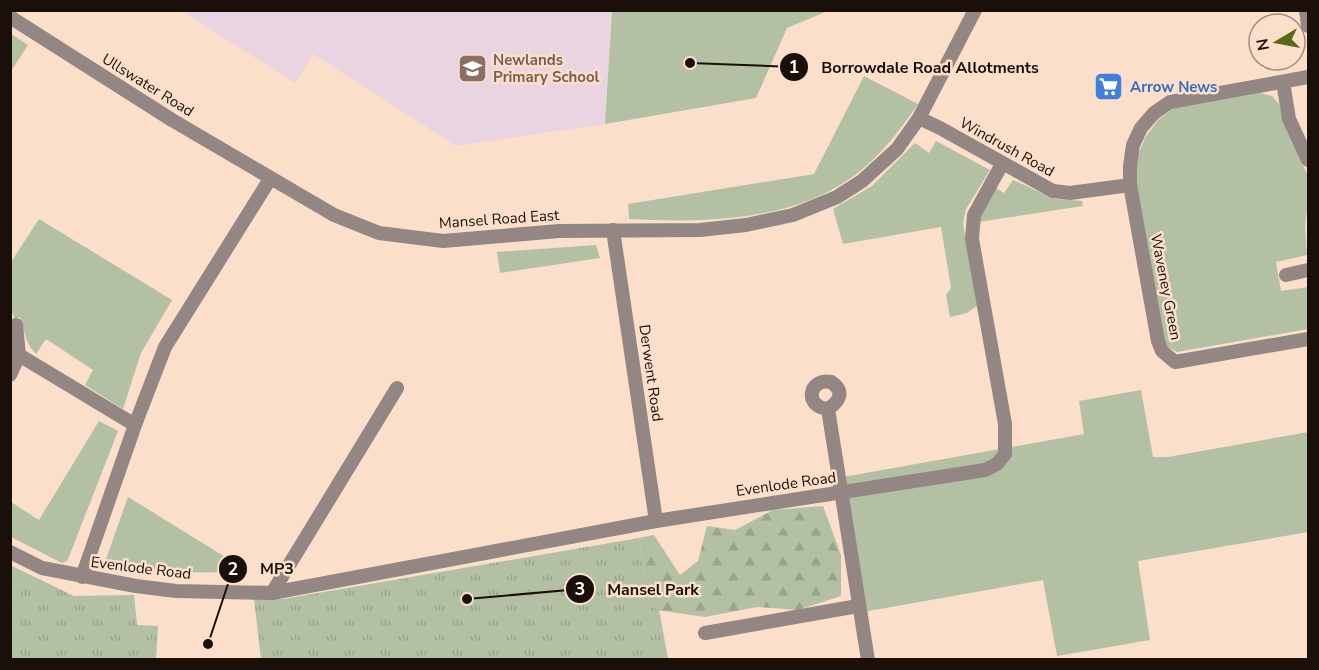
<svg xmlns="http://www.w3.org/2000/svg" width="1319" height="670" viewBox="0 0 1319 670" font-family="'Nunito Sans',sans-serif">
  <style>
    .education { fill: #ead4e2 }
    .green { fill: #b3c0a4 }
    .forest { fill: url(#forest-firs) }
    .park { fill: url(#park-tufts) }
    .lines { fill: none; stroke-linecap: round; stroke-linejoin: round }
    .minor { stroke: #948683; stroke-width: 14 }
    .labels { text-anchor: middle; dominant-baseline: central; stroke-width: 5; stroke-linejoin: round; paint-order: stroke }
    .education-label { font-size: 15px; font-weight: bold; fill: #785e54; stroke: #fbdfcb; text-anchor: start }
    .street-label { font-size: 15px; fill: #1a1009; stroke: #fbdfcb }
    .shop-label { font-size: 15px; font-weight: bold; fill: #366cbe; stroke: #fbdfcb; text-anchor: start }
    .leader { fill: none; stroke: #1a1009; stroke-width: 2 }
    .callout-dot { fill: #1a1009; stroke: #fbdfcb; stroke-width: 2 }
    .mark-label { font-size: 18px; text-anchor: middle; font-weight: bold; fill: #fff }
    .callout-label { font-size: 16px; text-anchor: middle; font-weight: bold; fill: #1a1009; stroke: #fbdfcb; stroke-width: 5; stroke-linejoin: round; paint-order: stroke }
  </style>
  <defs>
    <pattern id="forest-firs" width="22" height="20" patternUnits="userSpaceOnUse" patternTransform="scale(1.5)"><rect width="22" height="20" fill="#b3c0a4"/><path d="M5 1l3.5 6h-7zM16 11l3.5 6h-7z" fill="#99a48c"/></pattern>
    <pattern id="park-tufts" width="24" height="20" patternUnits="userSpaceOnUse" patternTransform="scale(1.5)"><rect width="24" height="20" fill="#b3c0a4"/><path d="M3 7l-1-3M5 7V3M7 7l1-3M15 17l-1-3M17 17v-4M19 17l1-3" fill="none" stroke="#99a48c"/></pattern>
  </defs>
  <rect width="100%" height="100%" fill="#fbdfcb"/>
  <polygon class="education" points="182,11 612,11 605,124 456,146 313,54 295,83"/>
  <g class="green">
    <polygon points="612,11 612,10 828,11 787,28 756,98 605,124"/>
    <polygon points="11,34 28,45 11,71"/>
    <path d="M864 76 918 104C902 127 886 149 865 167 801 222 708 223 629 219L628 204 814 174Z"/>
    <polygon points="1260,93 1272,96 1279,104 1285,127 1308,176 1308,202 1305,226 1307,255 1276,262 1281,291 1308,287 1308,329 1177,352 1168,347 1163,338 1136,186 1137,158 1145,138 1158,120 1174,108"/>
    <polygon points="936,141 990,170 966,209 963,223 977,306 967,313 950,317 946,295 951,288 941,227 843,244 833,209 872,186 915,143 929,153"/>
    <polygon points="1013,180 1055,199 1082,201 1083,206 979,222 981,213 996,188 1004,193"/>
    <path d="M39 219 172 300 141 353 123 409 85 385 93 370 46 339 36 354C26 345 24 330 20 317L15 319 11 310V262Z"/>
    <polygon points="596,245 600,258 500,273 497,252"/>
    <polygon points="1141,390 1153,457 1168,457 1308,432 1308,532 1138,561 1150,640 1057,656 1043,580 863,612 843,477 1084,434 1079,401"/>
    <polygon points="99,421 118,431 72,549 67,561 62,563 11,537 11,502 39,520"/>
    <path d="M128 497 248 571C200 574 152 573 106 559Z"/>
  </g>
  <polygon class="forest" points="823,506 841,555 841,596 798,610 757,607 705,617 650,609 639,538 654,535 680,575 698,561 707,526 735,530 773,510"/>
  <g class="park">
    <polygon points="639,538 650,608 659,609 668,659 261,659 254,599 283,599"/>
    <polygon points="10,565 74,596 134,595 137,625 158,626 156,659 11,659"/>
  </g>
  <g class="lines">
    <g class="minor">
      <polyline points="1306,10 1308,26"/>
      <polyline points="10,17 172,120 334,215 379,233 443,241 559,231 700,230 746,225 793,215 837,197 862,181 897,149 919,118 975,10"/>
      <polyline points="1308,77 1170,102 1154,113 1141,128 1133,145 1130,166 1130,185 1158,341 1162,351 1175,362 1308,339"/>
      <polyline points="1283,82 1289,119 1308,160"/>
      <polyline points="919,118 940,128 1053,191 1070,193 1130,185"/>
      <polyline points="613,230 656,521"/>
      <polyline points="1286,275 1308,270"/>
      <polyline points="19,355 135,425"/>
      <polyline points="10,375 19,355 16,325"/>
      <path d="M828 409C840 401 845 391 831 382 808 378 804 407 828 409L868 660"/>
      <polyline points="10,552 42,568 136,586 176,591 272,593 656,521 985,470 997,464 1005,454 1005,424 972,239 974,215 1002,164"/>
      <polyline points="82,577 135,425 165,347 270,179"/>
      <polyline points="272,593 397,388"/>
      <polyline points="705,633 858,606"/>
    </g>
  </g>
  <defs>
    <symbol id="school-square" viewBox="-11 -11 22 22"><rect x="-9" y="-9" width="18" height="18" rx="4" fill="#8d6e63" stroke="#fbdfcb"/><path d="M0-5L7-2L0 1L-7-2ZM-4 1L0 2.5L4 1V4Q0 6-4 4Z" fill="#fff"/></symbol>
    <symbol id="supermarket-square" viewBox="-11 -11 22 22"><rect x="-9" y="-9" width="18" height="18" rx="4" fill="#3f7fe0" stroke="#fbdfcb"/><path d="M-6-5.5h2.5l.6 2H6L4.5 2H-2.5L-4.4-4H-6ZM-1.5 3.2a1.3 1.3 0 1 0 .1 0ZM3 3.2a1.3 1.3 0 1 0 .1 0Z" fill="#fff"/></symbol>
  </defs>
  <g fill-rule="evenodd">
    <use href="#school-square" x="456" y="52" width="33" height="33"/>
    <use href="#supermarket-square" x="1092" y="70" width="33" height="33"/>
  </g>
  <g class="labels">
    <g class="education-label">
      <text x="493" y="60">Newlands<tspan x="493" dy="17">Primary School</tspan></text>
    </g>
    <g class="street-label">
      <text transform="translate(148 85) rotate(32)">Ullswater Road</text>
      <text transform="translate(1007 147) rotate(29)">Windrush Road</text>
      <text transform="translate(499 219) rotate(-4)">Mansel Road East</text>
      <text transform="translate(1166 287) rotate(79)">Waveney Green</text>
      <text transform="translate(651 373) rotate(82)">Derwent Road</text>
      <text transform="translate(786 484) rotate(-8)">Evenlode Road</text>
      <text transform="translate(141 568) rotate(7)">Evenlode Road</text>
    </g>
    <g class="shop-label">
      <text x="1130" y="87">Arrow News</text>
    </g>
  </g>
  <path class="leader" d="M690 63L794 67M208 644L233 569M467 599L580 589"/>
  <g class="callout-dot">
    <circle cx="690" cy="63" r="6"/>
    <circle cx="208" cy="644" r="6"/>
    <circle cx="467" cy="599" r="6"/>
    <circle cx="794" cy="67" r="15"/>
    <circle cx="233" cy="569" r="15"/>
    <circle cx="580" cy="589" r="15"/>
  </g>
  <g class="mark-label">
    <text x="794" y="73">1</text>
    <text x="233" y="575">2</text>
    <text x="580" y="595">3</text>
  </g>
  <g class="callout-label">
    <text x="930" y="73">Borrowdale Road Allotments</text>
    <text x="277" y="574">MP3</text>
    <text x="653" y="595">Mansel Park</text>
  </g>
  <rect width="1319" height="670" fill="none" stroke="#1a1009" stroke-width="24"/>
  <g transform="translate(1277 42) rotate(260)"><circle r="28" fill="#fbdfcb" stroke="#a18c7d" stroke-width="1.5"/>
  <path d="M0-4.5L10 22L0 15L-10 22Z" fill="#5a6913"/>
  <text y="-9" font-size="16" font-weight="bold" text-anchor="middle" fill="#1a1009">N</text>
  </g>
</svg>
